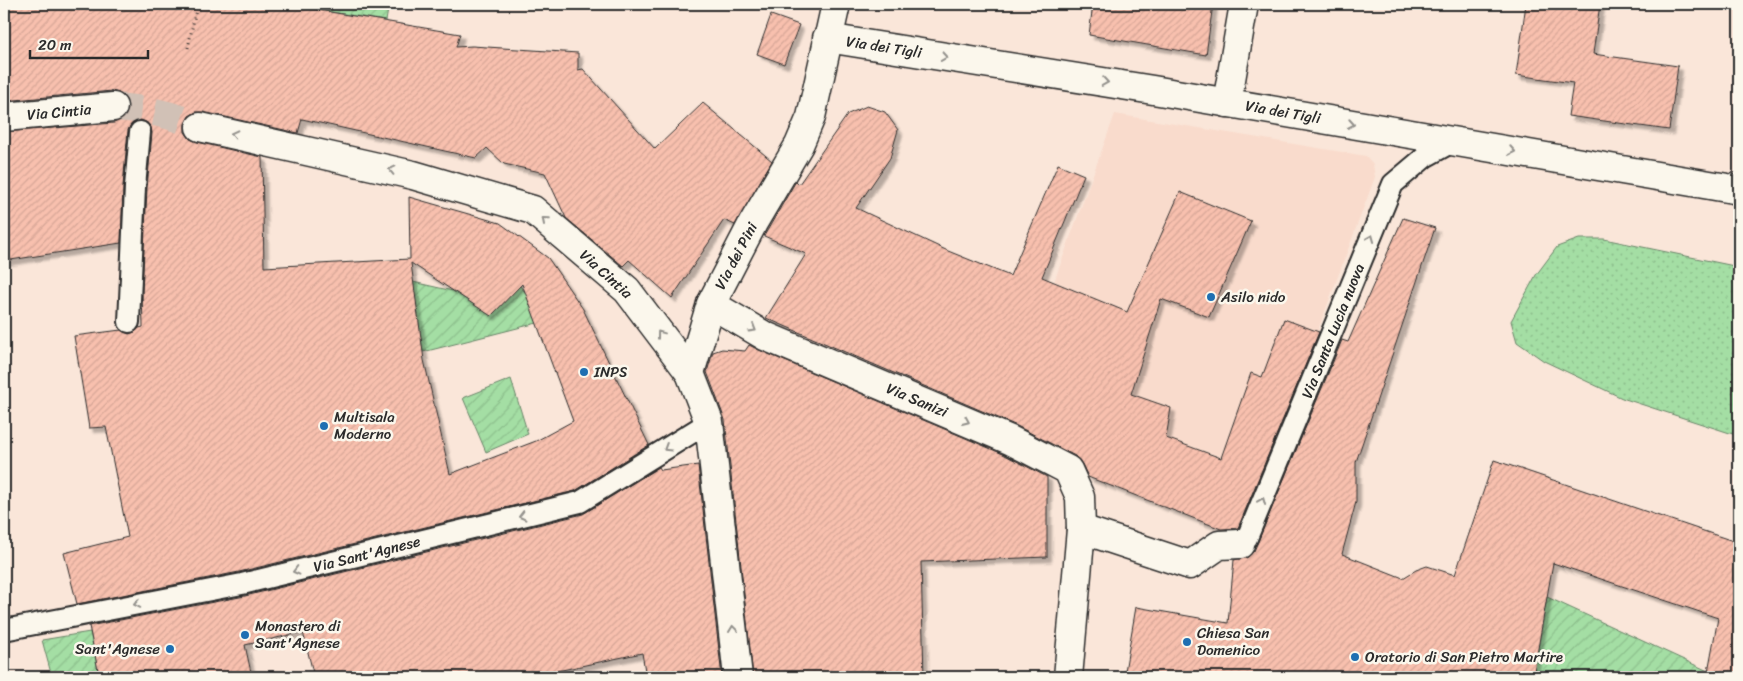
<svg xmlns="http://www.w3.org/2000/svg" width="1743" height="681" viewBox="0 0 1743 681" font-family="Sriracha,sans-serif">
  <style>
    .built { fill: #f9dbcc }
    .grass { fill: url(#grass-dots); stroke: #688468 }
    .garden { fill: url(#garden-furrows); stroke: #688468 }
    .building { fill: url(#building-hatch); stroke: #2b2b2b; fill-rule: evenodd; filter: url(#shadow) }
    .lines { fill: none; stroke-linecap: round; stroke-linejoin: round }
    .minor-tunnel { stroke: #d1c1b6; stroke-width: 28; stroke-dasharray: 28 14; stroke-linecap: butt }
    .service-casing { stroke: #2b2b2b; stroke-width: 24 }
    .minor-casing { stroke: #2b2b2b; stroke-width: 31 }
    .path { stroke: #2b2b2b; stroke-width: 3; stroke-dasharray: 1 4; stroke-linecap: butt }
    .service { stroke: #fbf7ec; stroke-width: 20 }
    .minor { stroke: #fbf7ec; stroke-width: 28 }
    .oneway { stroke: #93918c }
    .poi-dot { fill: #1f6fb2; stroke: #fbf7ec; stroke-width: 2 }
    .labels { text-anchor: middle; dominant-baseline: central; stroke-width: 5; stroke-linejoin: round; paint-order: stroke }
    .street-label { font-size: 15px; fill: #2b2b2b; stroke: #fbf7ec }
    .poi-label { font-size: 15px; fill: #2b2b2b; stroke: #fbf7ec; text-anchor: start }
  </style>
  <defs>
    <pattern id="grass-dots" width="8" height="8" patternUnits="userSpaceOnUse" patternTransform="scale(1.25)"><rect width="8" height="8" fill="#a4dea4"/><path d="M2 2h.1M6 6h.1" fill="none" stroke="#8dbf8d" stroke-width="1.8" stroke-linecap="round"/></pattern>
    <pattern id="garden-furrows" width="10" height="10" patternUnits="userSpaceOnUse" patternTransform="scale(1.25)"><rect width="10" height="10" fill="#a4dea4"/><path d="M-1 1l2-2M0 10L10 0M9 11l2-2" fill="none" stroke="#8dbf8d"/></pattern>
    <pattern id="building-hatch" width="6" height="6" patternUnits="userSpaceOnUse" patternTransform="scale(1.25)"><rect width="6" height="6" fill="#f8c0ae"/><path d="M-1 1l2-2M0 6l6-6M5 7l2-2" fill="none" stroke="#d5a596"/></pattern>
    <filter id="shadow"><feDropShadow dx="4.5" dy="4.5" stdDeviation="1" flood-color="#0004"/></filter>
  </defs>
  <rect width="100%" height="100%" fill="#fae6d9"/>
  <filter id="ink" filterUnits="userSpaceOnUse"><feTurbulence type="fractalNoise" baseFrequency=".02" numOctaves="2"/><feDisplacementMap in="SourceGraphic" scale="10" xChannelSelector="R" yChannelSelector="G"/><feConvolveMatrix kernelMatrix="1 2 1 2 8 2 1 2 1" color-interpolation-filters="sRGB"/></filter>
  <g filter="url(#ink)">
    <polygon class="built" points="1115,114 1366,156 1373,164 1375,177 1257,494 1234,483 1241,464 1166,438 1171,408 1131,394 1143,318 1054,282"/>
    <polygon class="grass" points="1579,239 1604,239 1739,267 1739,436 1622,398 1544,361 1517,342 1511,321 1536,275 1557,247"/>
    <g class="garden">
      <polygon points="283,4 389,4 386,21"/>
      <polygon points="413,282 453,291 491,315 520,286 549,320 423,352"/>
      <polygon points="511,379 528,434 486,452 463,398"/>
      <polygon points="1547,597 1708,671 1707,677 1533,677"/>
      <polygon points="90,632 99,674 121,672 123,677 52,677 42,640"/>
    </g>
    <g class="building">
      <path d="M4 4H283L460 34 456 47 472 46 578 53V70L583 69 655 149 703 103 772 161 735 225 724 220 672 298 629 260 623 266 566 218 545 173 504 164 487 148 476 158 302 119 298 133 203 112H196L189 116 185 124V132L190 139 197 142 262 157 264 267 410 259 409 197 500 223 548 258 583 309 649 445 575 491 239 572 77 604 64 553 128 537 106 427 89 428 74 336 121 330 129 334 135 332 139 328 143 327 142 292 147 188 152 133 151 127 147 123 141 120 135 121 131 125 128 130 123 186 121 243 4 261V132L114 123 122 119 127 113 129 106 125 98 119 93 112 91 4 101ZM411 263 491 316 522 284 573 421 536 441 450 474 424 360Z"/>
      <polygon points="1093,4 1213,4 1206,55 1089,35"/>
      <polygon points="1526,4 1600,4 1593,54 1678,66 1669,130 1568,116 1573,83 1516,75"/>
      <polygon points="771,15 799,25 784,64 757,54"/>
      <polygon points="867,106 885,112 898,130 890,158 856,208 948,251 1010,276 1058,164 1084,175 1042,277 1127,312 1180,192 1251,221 1209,317 1161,299 1131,394 1171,408 1166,438 1221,458 1251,373 1262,377 1284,319 1319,332 1238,528 1221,529 1088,477 1082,464 1075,456 1017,426 766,318 806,254 764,236 796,181 799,184 848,114"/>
      <polygon points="1403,218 1435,228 1356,462 1356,502 1342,554 1403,578 1416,570 1427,566 1455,575 1494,460 1739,543 1739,677 1707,677 1718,618 1553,563 1533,677 1124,677 1136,607 1228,623 1234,560 1248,557 1254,551 1342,340 1348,342"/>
      <polygon points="749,345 759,350 1003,454 1047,477 1047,557 921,562 924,677 753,677 725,420 707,372 713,352 722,349 745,351"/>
      <polygon points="698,465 722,677 646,677 642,653 529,677 314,677 303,632 245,645 252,677 123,677 121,672 99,675 89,626 245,596 583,514 659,467 661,470"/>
    </g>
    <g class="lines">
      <path class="minor-tunnel" d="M113 107C146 109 169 113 200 127"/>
      <defs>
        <g id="service">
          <polyline points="129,322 135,187 140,132"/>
          <polyline points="1240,544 1247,538 1393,184 1425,157 1454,141"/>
          <polyline points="4,630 242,584 580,502 709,422"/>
        </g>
        <g id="minor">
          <polyline points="827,38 1153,90 1739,190"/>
          <polyline points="1227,103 1244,4"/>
          <polyline points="4,117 113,107"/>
          <polyline points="200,127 413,175 533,210 627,290 690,373 709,422 738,677"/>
          <polyline points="711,304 765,336 1010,440 1068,470 1080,497 1081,529 1068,677"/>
          <polyline points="690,373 711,304 753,223 799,145 811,117 836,4"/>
          <polyline points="1081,529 1190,565 1219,545 1240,544"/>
        </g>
      </defs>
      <use href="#service" class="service-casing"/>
      <use href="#minor" class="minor-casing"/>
      <polyline class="path" points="188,48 197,4"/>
      <use href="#service" class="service"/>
      <use href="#minor" class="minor"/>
    </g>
    <defs><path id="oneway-chevron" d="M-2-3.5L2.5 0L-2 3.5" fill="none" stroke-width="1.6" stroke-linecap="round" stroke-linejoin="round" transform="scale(1.25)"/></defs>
    <g class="oneway">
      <use href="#oneway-chevron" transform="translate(944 57) rotate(9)"/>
      <use href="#oneway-chevron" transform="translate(1105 82) rotate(9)"/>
      <use href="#oneway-chevron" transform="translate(1351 124) rotate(10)"/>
      <use href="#oneway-chevron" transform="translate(234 134) rotate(-167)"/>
      <use href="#oneway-chevron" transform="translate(1512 151) rotate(10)"/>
      <use href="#oneway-chevron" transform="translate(392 170) rotate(-167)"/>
      <use href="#oneway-chevron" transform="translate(545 220) rotate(-139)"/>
      <use href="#oneway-chevron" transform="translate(1371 238) rotate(-68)"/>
      <use href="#oneway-chevron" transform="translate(753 329) rotate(31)"/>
      <use href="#oneway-chevron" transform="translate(660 334) rotate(-127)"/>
      <use href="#oneway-chevron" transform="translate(966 421) rotate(23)"/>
      <use href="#oneway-chevron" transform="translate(667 448) rotate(148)"/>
      <use href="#oneway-chevron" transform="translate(1262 501) rotate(-68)"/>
      <use href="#oneway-chevron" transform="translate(522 516) rotate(166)"/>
      <use href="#oneway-chevron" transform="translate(296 571) rotate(166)"/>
      <use href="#oneway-chevron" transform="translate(137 604) rotate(169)"/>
      <use href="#oneway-chevron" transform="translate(733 629) rotate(-97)"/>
    </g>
  </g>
  <g class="poi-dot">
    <circle cx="1211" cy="297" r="5"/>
    <circle cx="584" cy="372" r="5"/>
    <circle cx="324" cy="426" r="5"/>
    <circle cx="245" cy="635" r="5"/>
    <circle cx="1187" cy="642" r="5"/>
    <circle cx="170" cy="649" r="5"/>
    <circle cx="1355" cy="657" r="5"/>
  </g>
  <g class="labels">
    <g class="street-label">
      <text transform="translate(884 47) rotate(9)">Via dei Tigli</text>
      <text transform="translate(59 112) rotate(-5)">Via Cintia</text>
      <text transform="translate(1283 112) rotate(10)">Via dei Tigli</text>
      <text transform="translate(736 256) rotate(-62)">Via dei Pini</text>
      <text transform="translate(606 274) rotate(42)">Via Cintia</text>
      <text transform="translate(1333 331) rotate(-68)">Via Santa Lucia nuova</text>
      <text transform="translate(917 400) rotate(23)">Via Sanizi</text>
      <text transform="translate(367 554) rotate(-14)">Via Sant'Agnese</text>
    </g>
    <g class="poi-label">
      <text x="1221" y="297">Asilo nido</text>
      <text x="594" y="372">INPS</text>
      <text x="334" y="417">Multisala<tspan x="334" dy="17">Moderno</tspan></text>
      <text x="255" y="626">Monastero di<tspan x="255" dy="17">Sant'Agnese</tspan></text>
      <text x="1197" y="633">Chiesa San<tspan x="1197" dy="17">Domenico</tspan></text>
      <text x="160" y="649" text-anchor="end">Sant'Agnese</text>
      <text x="1365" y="657">Oratorio di San Pietro Martire</text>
    </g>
  </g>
  <rect width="1743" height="681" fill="none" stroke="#fbf7ec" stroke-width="20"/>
  <rect x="10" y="10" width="1723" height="661" fill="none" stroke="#2b2b2b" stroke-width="2" filter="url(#ink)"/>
  <path d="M30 50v8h118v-8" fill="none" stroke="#2b2b2b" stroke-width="2.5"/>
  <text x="38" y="50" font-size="15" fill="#2b2b2b" stroke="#fbf7ec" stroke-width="4" paint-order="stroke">20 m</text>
</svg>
